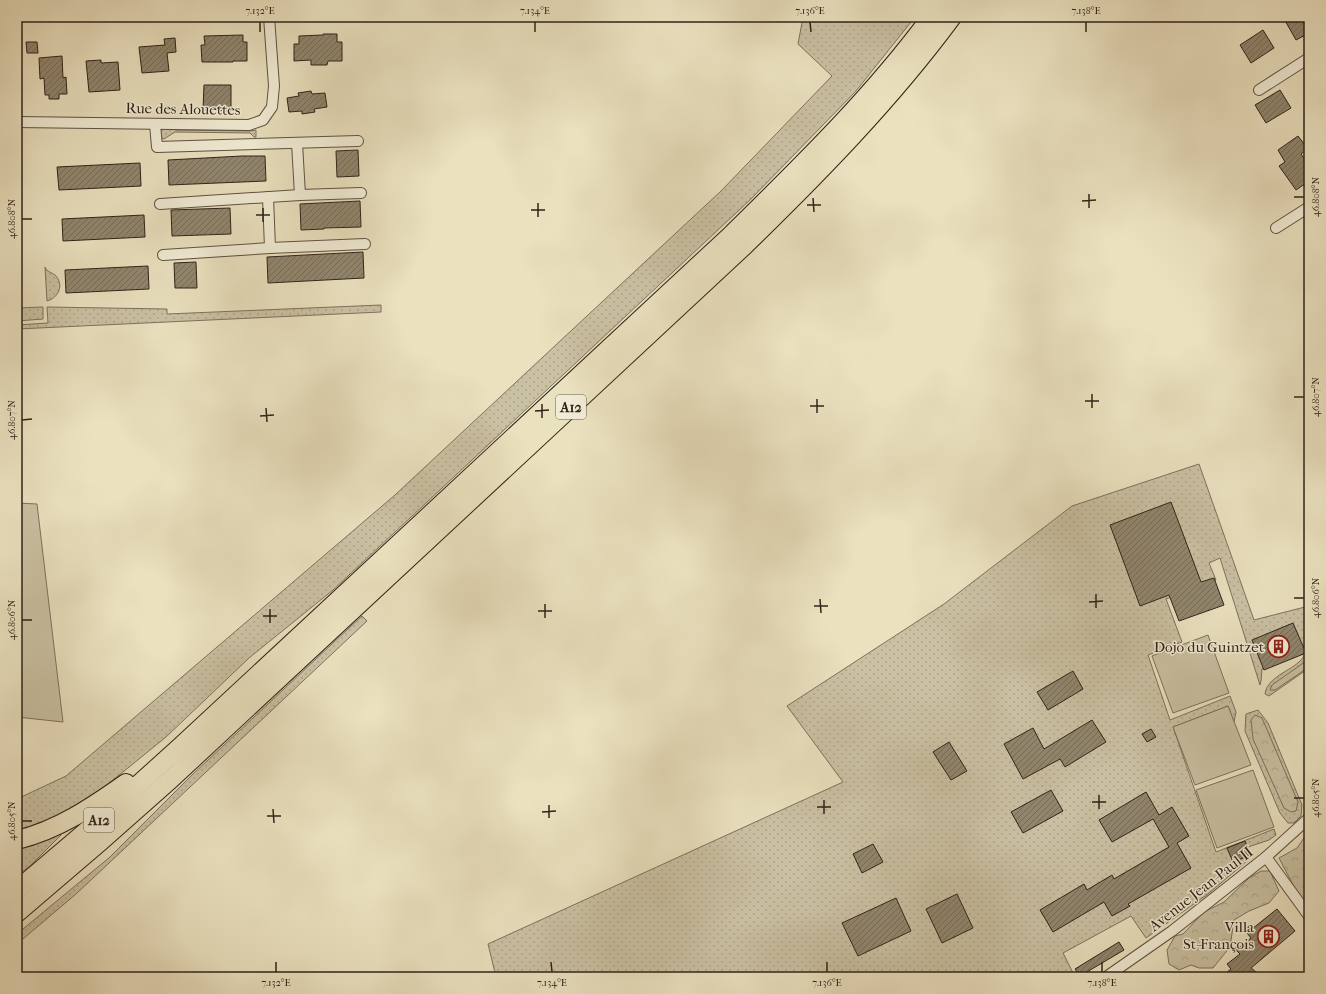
<svg xmlns="http://www.w3.org/2000/svg" width="1326" height="994" viewBox="0 0 1326 994" font-family="'IM FELL French Canon',serif">
  <style>
    .grass { fill: url(#grass-dots); stroke: #7c725e }
    .forest { fill: url(#forest-crowns); stroke: #7c725e }
    .garden { fill: #cac1a3; stroke: #7c725e }
    .building { fill: url(#building-hatch); stroke: #2f2319 }
    .lines { fill: none; stroke-linecap: round; stroke-linejoin: round }
    .minor-casing { stroke: #5e5242; stroke-width: 12 }
    .motorway-casing { stroke: #2f2319; stroke-width: 20 }
    .minor { stroke: #f1ecd5; stroke-width: 10 }
    .motorway { stroke: #eae1bf; stroke-width: 18 }
    .ticks { fill: none; stroke: #2f2319; stroke-width: 1.5 }
    .labels { text-anchor: middle; dominant-baseline: central; stroke-width: 3; stroke-linejoin: round; paint-order: stroke }
    .shield { fill: #f1ecd5; stroke: #695f51; stroke-width: 1 }
    .shield-label { font-size: 14px; font-weight: bold; fill: #2f2319 }
    .street-label { font-size: 15px; fill: #2f2319; stroke: #f1ecd5 }
    .poi-label { font-size: 15px; fill: #2f2319; stroke: #f1ecd5; text-anchor: end }
    .neatline { fill: none; stroke: #2f2319; stroke-width: 1.5 }
    .ticks-label { font-size: 10px; text-anchor: middle; fill: #2f2319 }
  </style>
  <defs>
    <pattern id="grass-dots" width="8" height="8" patternUnits="userSpaceOnUse"><rect width="8" height="8" fill="#cac1a3"/><path d="M2 2h.1M6 6h.1" fill="none" stroke="#aea68c" stroke-width="1.8" stroke-linecap="round"/></pattern>
    <pattern id="forest-crowns" width="20" height="18" patternUnits="userSpaceOnUse"><rect width="20" height="18" fill="#cac1a3"/><path d="M2 6a3 3 0 1 1 6 0M12 15a3 3 0 1 1 6 0" fill="none" stroke="#aea68c"/></pattern>
    <pattern id="building-hatch" width="6" height="6" patternUnits="userSpaceOnUse"><rect width="6" height="6" fill="#90866f"/><path d="M-1 1l2-2M0 6l6-6M5 7l2-2" fill="none" stroke="#766d5a"/></pattern>
  </defs>
  <rect width="100%" height="100%" fill="#eae1bf"/>
  <filter id="stains"><feTurbulence type="fractalNoise" baseFrequency=".005" numOctaves="4"/><feColorMatrix values="0 0 0 0 .2 0 0 0 0 .09 0 0 0 0 .02 0 0 0 .5 -.17"/></filter>
  <radialGradient id="worn" r=".72"><stop offset=".6" stop-color="#630" stop-opacity="0"/><stop offset="1" stop-color="#630" stop-opacity=".3"/></radialGradient>
  <g class="grass">
    <polygon points="803,17 915,17 856,91 751,199 333,590 249,658 166,737 91,798 48,823 17,833 17,799 66,776 395,495 721,191 832,76 798,44"/>
    <polygon points="166,126 172,126 175,130 250,131 256,130 256,137 254,137 250,133 175,132 164,139 160,137 160,131"/>
    <path d="M45 267C47 272 51 272 55 275 65 285 58 298 47 301Z"/>
    <polygon points="381,305 381,312 17,329 17,325 48,323 47,307 167,309 167,314"/>
    <polygon points="43,307 43,319 17,321 17,308"/>
    <path d="M1199 464 1254 620 1309 606V668L1269 696 1265 694C1267 677 1291 671 1301 660 1303 658 1305 654 1306 652L1262 669 1261 681 1260 685 1220 558 1209 563 1216 580 1166 599 1182 642 1148 655 1170 720 1230 696 1236 712 1234 722 1228 706 1173 727 1216 852 1274 829 1276 835 1269 840 1242 849 1247 861 1208 894 1146 938 1131 916 1063 953 1075 977H496L488 944 843 782 787 706 944 604 1072 506Z"/>
    <polygon points="362,616 367,621 76,894 17,944 17,934 110,857 192,775"/>
    <polygon points="1258,710 1268,723 1302,805 1301,816 1294,823 1288,823 1280,813 1245,731 1246,714"/>
    <polygon points="59,832 61,835 31,865 17,876 17,846"/>
  </g>
  <g class="forest">
    <polygon points="1309,659 1309,667 1275,690 1270,690 1272,685"/>
    <polygon points="1255,715 1262,718 1298,802 1296,811 1291,812 1284,808 1253,739 1251,720"/>
    <polygon points="1309,834 1309,907 1301,900 1279,858 1297,848 1306,835"/>
    <polygon points="1261,871 1270,871 1279,891 1269,903 1249,911 1234,920 1230,947 1213,968 1199,968 1191,965 1179,970 1169,964 1167,950 1175,936 1183,934 1204,912 1224,902 1249,878"/>
  </g>
  <g class="garden">
    <polygon points="17,503 37,504 63,722 17,717"/>
    <polygon points="1208,635 1229,693 1173,713 1152,656"/>
    <polygon points="1228,706 1251,765 1195,785 1173,727"/>
    <polygon points="1253,770 1274,827 1217,848 1196,790"/>
  </g>
  <g class="building">
    <polygon points="1283,17 1309,17 1309,33 1296,40"/>
    <polygon points="1263,30 1274,48 1251,63 1240,45"/>
    <polygon points="323,34 337,34 337,42 342,42 342,61 328,61 327,65 311,65 311,60 294,61 294,44 299,44 299,36 323,35"/>
    <polygon points="243,35 243,42 247,42 247,61 233,61 233,62 202,62 201,45 205,45 204,36"/>
    <polygon points="175,38 176,52 167,53 169,71 142,73 139,47 165,45 164,39"/>
    <polygon points="26,42 37,42 38,53 27,53"/>
    <polygon points="62,56 63,78 66,77 67,94 59,94 59,99 49,99 49,95 45,95 44,78 40,79 39,58"/>
    <polygon points="101,60 101,63 118,62 120,90 89,92 86,61"/>
    <polygon points="204,85 231,85 231,111 203,110"/>
    <polygon points="1280,90 1291,108 1266,123 1255,105"/>
    <polygon points="311,91 312,94 325,93 327,107 314,109 315,112 302,114 302,111 289,112 287,98 299,96 298,93"/>
    <polygon points="1298,136 1308,149 1301,154 1309,165 1309,181 1296,190 1279,166 1285,162 1278,150"/>
    <polygon points="358,150 359,176 337,177 336,151"/>
    <polygon points="242,156 265,156 266,181 169,185 168,160"/>
    <polygon points="140,163 141,186 59,190 57,167"/>
    <polygon points="360,201 361,227 324,228 324,229 301,230 300,204"/>
    <polygon points="230,208 231,234 172,236 171,210"/>
    <polygon points="144,215 145,237 63,241 62,219"/>
    <polygon points="363,252 364,278 268,283 267,257"/>
    <polygon points="196,262 197,288 175,288 174,263"/>
    <polygon points="148,266 149,289 66,293 65,270"/>
    <polygon points="1171,502 1201,582 1214,578 1224,605 1179,621 1169,595 1140,606 1110,525"/>
    <polygon points="1293,623 1306,653 1264,670 1252,640"/>
    <polygon points="1073,671 1083,689 1048,710 1037,692"/>
    <polygon points="1092,720 1106,742 1065,767 1060,759 1023,779 1004,744 1033,728 1044,749"/>
    <polygon points="1151,729 1156,737 1147,742 1142,734"/>
    <polygon points="949,742 967,771 951,780 933,752"/>
    <polygon points="1051,790 1063,811 1023,833 1011,812"/>
    <polygon points="1146,792 1159,815 1172,807 1189,836 1177,843 1191,868 1128,904 1130,906 1112,916 1104,902 1053,932 1040,910 1084,884 1087,890 1112,875 1114,879 1169,847 1153,819 1112,842 1099,820"/>
    <polygon points="1245,841 1251,855 1233,862 1227,848"/>
    <polygon points="873,844 883,862 862,873 853,854"/>
    <polygon points="957,894 973,928 942,943 926,909"/>
    <polygon points="896,898 911,931 858,956 842,923"/>
    <polygon points="1277,909 1295,931 1251,968 1256,972 1250,977 1221,977 1231,969 1227,964 1240,954 1236,950 1251,938 1247,933"/>
    <polygon points="1119,942 1124,950 1080,976 1075,969"/>
  </g>
  <g class="lines">
    <defs>
      <g id="minor">
        <polyline points="1259,90 1309,58"/>
        <polyline points="17,122 249,125 263,120 272,107 274,86 269,17"/>
        <polyline points="155,124 157,147 358,141"/>
        <polyline points="297,143 300,195 361,193"/>
        <polyline points="268,197 270,248 365,244"/>
        <polyline points="160,204 300,195"/>
        <polyline points="1276,228 1309,207"/>
        <polyline points="163,255 270,248"/>
        <polyline points="1266,857 1309,916"/>
        <polyline points="1106,977 1172,931 1266,857 1309,818"/>
      </g>
      <g id="motorway">
        <path d="M17 840C58 830 92 807 126 783"/>
        <path d="M17 890 90 828 180 747 731 235C801 166 872 97 931 17"/>
        <path d="M17 913 100 842 171 779 742 248C817 175 890 101 952 17"/>
      </g>
    </defs>
    <use href="#minor" class="minor-casing"/>
    <use href="#motorway" class="motorway-casing"/>
    <use href="#minor" class="minor"/>
    <use href="#motorway" class="motorway"/>
  </g>
  <path class="ticks" d="M260 22V32M535 22V32M810 22 811 32M1086 22V32M1089 194V208M1294 197H1304M813 198 814 212M1082 201 1096 200M538 203V217M807 205H821M263 208V222M531 210H545M256 215H270M22 219H32M1092 394V408M1294 397H1304M817 399V413M1085 401H1099M542 404V418M810 406H824M266 408 267 422M535 411 549 410M260 416 274 415M22 420 32 419M1096 594V608M1294 598H1304M820 599 821 613M1089 602 1103 601M545 604V618M814 606H828M270 609V623M538 611H552M263 616H277M22 620H32M1099 795V809M1294 798H1304M824 800V814M1092 802H1106M549 805V818M817 807H831M273 809 274 823M542 812 556 811M267 816H281M22 821H32M276 962V972M551 962 552 972M827 962V972M1102 962V972"/>
  <defs>
    <symbol id="building-ring" viewBox="-11 -11 22 22"><circle r="9.5" fill="#f1ecd5" stroke="#8f2418" stroke-width="1.5"/><path d="M-4-6H4V6H1V3H-1V6H-4ZM-2.5-4.3h1.7v1.8h-1.7ZM.8-4.3h1.7v1.8H.8ZM-2.5-1h1.7V.8h-1.7ZM.8-1h1.7V.8H.8Z" fill="#8f2418"/></symbol>
  </defs>
  <g fill-rule="evenodd">
    <use href="#building-ring" x="1266" y="634" width="25" height="25"/>
    <use href="#building-ring" x="1256" y="924" width="25" height="25"/>
  </g>
  <g class="labels">
    <g class="shield">
      <rect x="556" y="395" width="30" height="24" rx="3"/>
      <rect x="84" y="808" width="30" height="24" rx="3"/>
    </g>
    <g class="shield-label">
      <text x="571" y="407">A12</text>
      <text x="99" y="820">A12</text>
    </g>
    <g class="street-label">
      <text transform="translate(183 109) rotate(1)">Rue des Alouettes</text>
      <text transform="translate(1201 889) rotate(-38)">Avenue Jean-Paul II</text>
    </g>
    <g class="poi-label">
      <text x="1264" y="647">Dojo du Guintzet</text>
      <text x="1254" y="927">Villa<tspan x="1254" dy="17">St-François</tspan></text>
    </g>
  </g>
  <rect width="1326" height="994" fill="none" stroke="#eae1bf" stroke-width="44"/>
  <rect x="22" y="22" width="1282" height="950" class="neatline"/>
  <g class="ticks-label">
    <text x="260" y="14">7.132°E</text>
    <text x="535" y="14">7.134°E</text>
    <text x="810" y="14">7.136°E</text>
    <text x="1086" y="14">7.138°E</text>
    <text transform="translate(1315 197) rotate(-90)" y="4">46.808°N</text>
    <text transform="translate(11 219) rotate(-90)" y="4">46.808°N</text>
    <text transform="translate(1315 397) rotate(-90)" y="4">46.807°N</text>
    <text transform="translate(11 420) rotate(-90)" y="4">46.807°N</text>
    <text transform="translate(1315 598) rotate(-90)" y="4">46.806°N</text>
    <text transform="translate(11 620) rotate(-90)" y="4">46.806°N</text>
    <text transform="translate(1315 798) rotate(-90)" y="4">46.805°N</text>
    <text transform="translate(11 821) rotate(-90)" y="4">46.805°N</text>
    <text x="276" y="986">7.132°E</text>
    <text x="552" y="986">7.134°E</text>
    <text x="827" y="986">7.136°E</text>
    <text x="1102" y="986">7.138°E</text>
  </g>
  <rect width="100%" height="100%" filter="url(#stains)"/>
  <rect width="100%" height="100%" fill="url(#worn)"/>
</svg>
